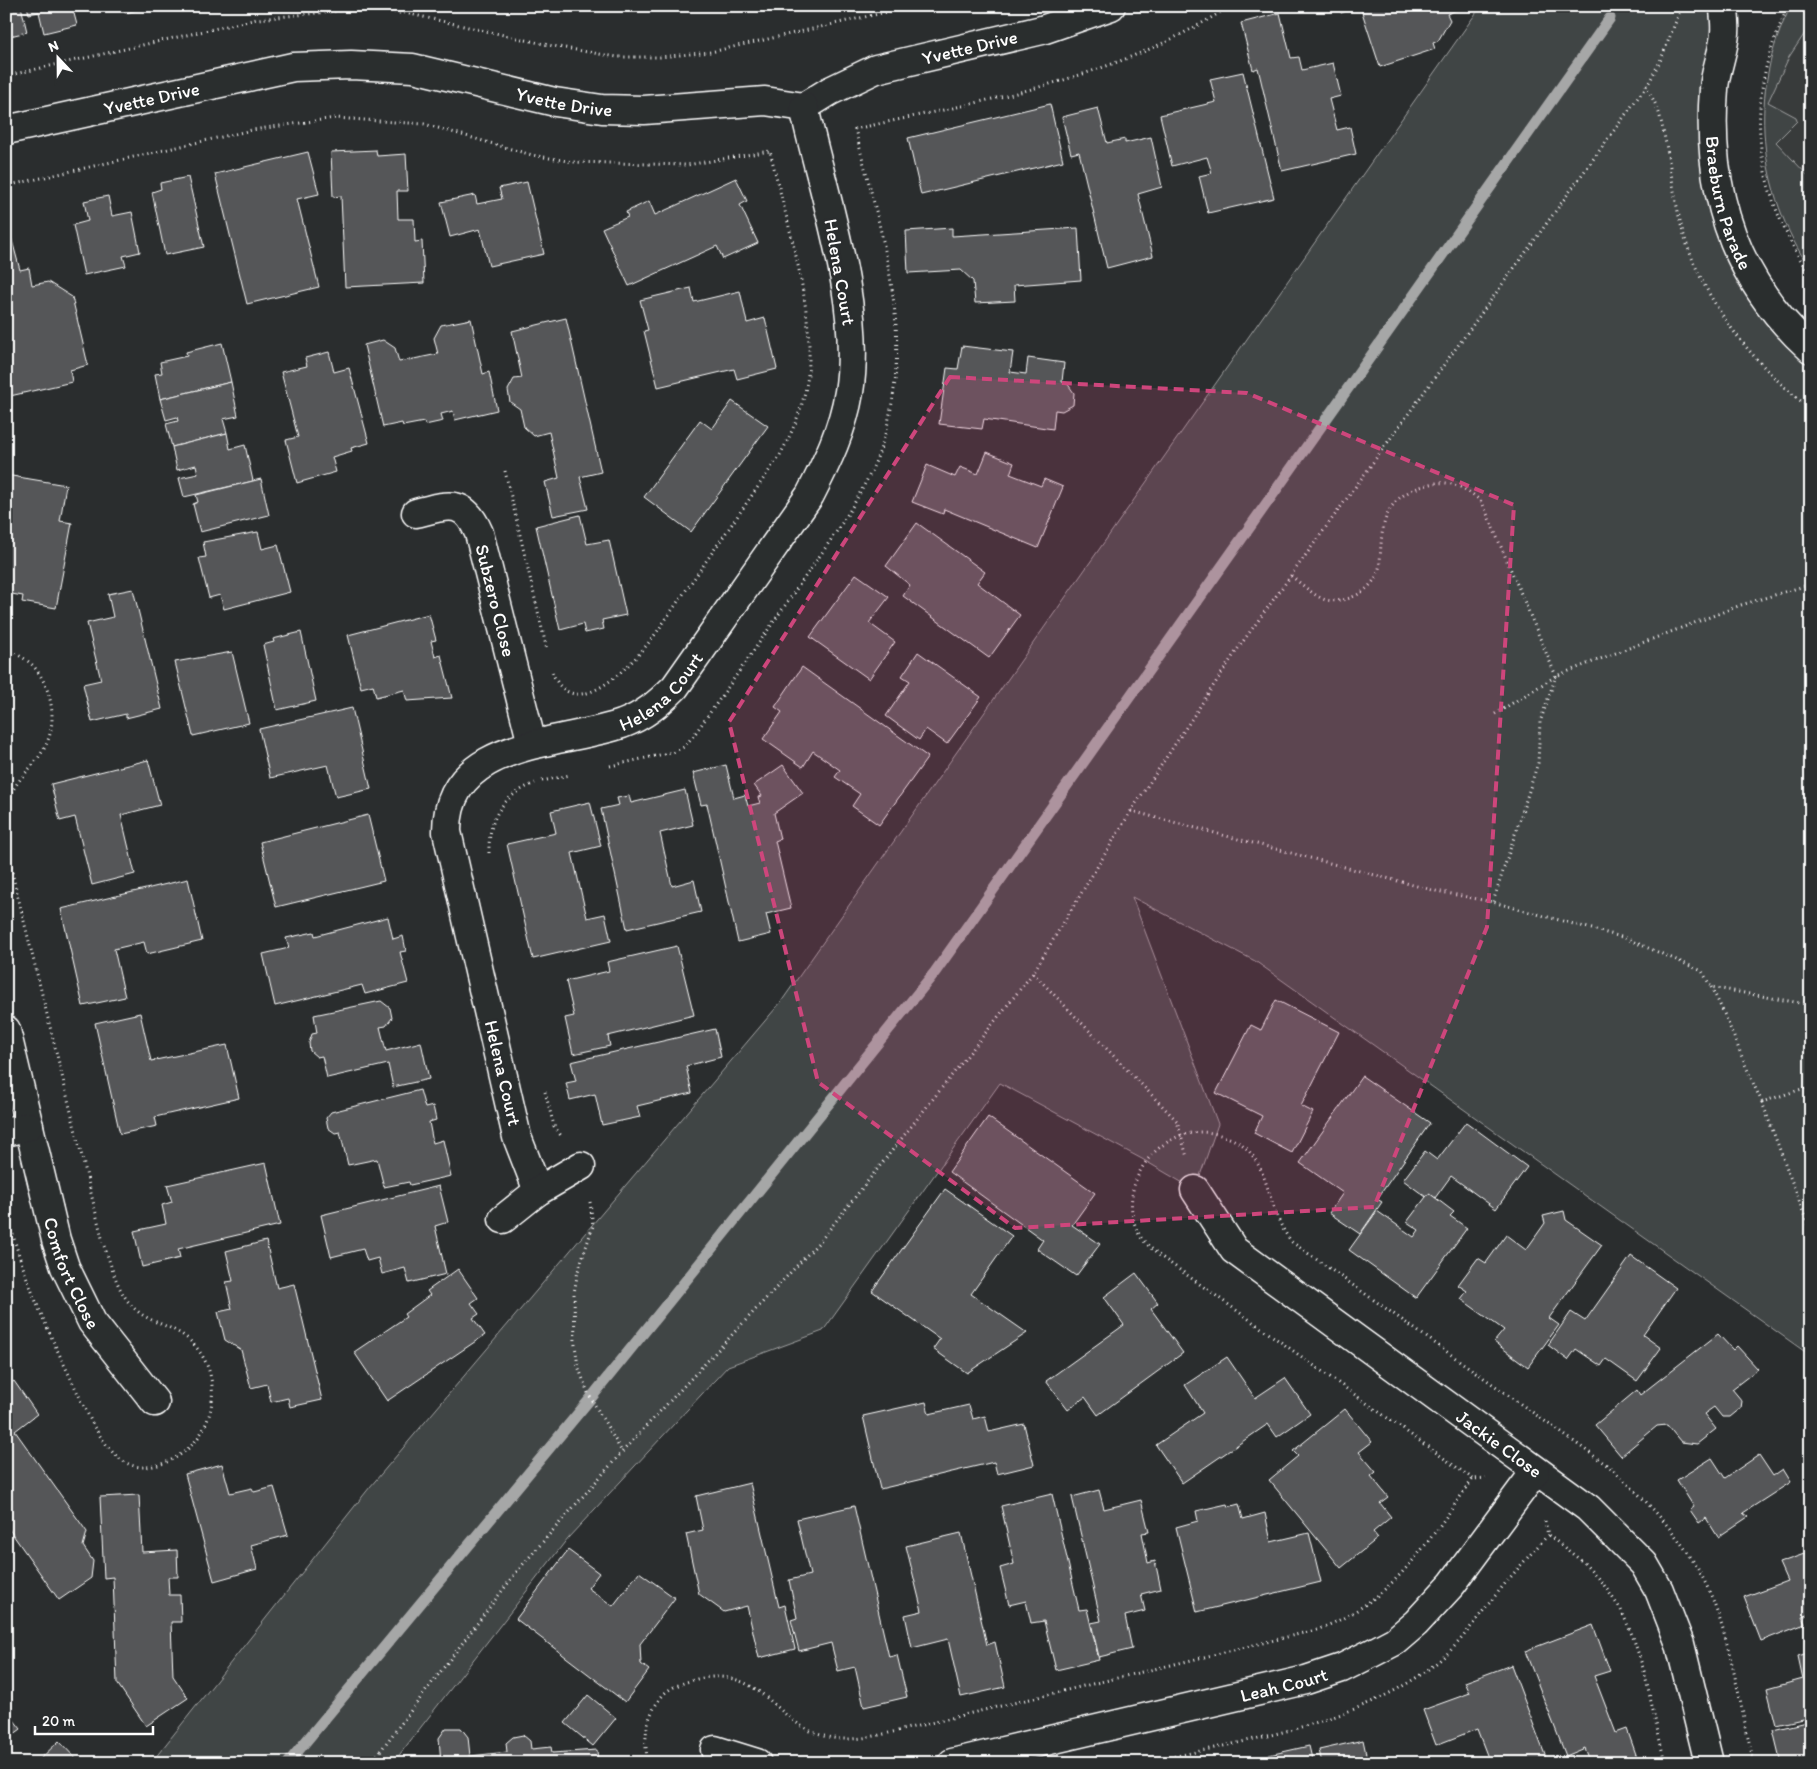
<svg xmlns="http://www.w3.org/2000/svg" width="1817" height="1769" viewBox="0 0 1817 1769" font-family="Itim,sans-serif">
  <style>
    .built { fill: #373a3b }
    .green { fill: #414445; stroke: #a0a2a2 }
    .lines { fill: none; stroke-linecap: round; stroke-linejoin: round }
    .stream { stroke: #a6a7a7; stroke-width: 11 }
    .building { fill: #555758; stroke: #fff }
    .minor-casing { stroke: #fff; stroke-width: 31 }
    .path { stroke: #fff; stroke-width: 3; stroke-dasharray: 1 4; stroke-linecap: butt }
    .minor { stroke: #2a2d2e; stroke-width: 28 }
    .marked { fill: #ce467c; fill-opacity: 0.2; stroke: #ce467c; stroke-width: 4; stroke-dasharray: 10 6; stroke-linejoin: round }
    .labels { text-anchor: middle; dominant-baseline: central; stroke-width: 5; stroke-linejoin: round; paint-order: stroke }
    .street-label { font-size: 19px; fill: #fff; stroke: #2a2d2e }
  </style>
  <rect width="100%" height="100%" fill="#2a2d2e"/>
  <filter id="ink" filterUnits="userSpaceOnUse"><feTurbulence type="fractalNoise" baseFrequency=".02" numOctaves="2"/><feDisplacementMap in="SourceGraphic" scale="10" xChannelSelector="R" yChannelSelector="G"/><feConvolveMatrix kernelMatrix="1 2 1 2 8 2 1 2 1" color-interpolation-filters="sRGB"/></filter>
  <g filter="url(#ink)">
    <polygon class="built" points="1784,6 1811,6 1811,270 1781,216 1767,169 1765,145 1764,94"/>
    <g class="green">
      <polygon points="1481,6 1723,6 1723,211 1811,349 1811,1356 1255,961 1132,897 1218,1124 1195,1190 1142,1159 1000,1083 823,1331 728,1366 568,1538 393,1763 151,1763 370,1487 781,1002"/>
      <path d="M1791 6H1811V24L1789 57 1768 102 1796 117 1797 121 1776 142 1811 179V270C1758 192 1747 91 1791 6Z"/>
    </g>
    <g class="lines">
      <polyline class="stream" points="288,1763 591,1398 935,972 1610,18"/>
    </g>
    <g class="building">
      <polygon points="6,6 21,6 27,32 6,37"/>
      <polygon points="27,6 72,6 77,25 44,33 39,12 29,14"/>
      <polygon points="112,6 154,6 125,13 124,6 113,9"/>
      <polygon points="1339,6 1466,6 1447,14 1450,20 1438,41 1433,43 1435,49 1380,67 1360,6 1341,13"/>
      <polygon points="1280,13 1291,58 1299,57 1302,70 1333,63 1341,96 1329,99 1337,130 1350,127 1356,154 1282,171 1258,68 1253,70 1241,23"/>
      <polygon points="1243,72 1274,198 1208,213 1199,176 1212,173 1207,157 1172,166 1160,115 1216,102 1210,79"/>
      <polygon points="1050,104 1063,161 921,195 908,138"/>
      <polygon points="1098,108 1107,143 1125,139 1125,143 1151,137 1162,187 1138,194 1153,256 1107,268 1079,152 1071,154 1062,117"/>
      <polygon points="376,150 377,156 406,154 408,191 397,191 398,219 414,219 415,242 422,241 424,283 345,287 341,196 333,197 331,152"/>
      <polygon points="308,152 319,194 297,199 319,287 247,304 215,174"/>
      <polygon points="188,177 204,247 165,255 152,192 161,189 160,183"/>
      <polygon points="736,178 747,201 740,205 758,243 723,259 717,246 629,286 602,228 628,217 626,212 649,201 655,215"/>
      <polygon points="527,182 544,254 489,266 480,229 450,237 441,202 475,195 477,204 502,199 499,188"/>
      <polygon points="108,196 112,216 132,212 140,252 123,256 126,266 84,275 73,225 88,221 84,201"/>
      <polygon points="6,218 20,270 29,268 32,285 48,282 72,297 88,365 70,370 72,382 10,396 6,380"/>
      <polygon points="952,228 952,236 1078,228 1081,280 1014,285 1015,301 975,303 973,281 961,270 908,273 906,231"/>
      <polygon points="691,288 694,302 740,291 747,323 765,318 777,369 737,379 734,369 658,387 644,331 648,330 640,300"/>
      <polygon points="566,318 601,472 580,477 588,509 553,516 545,482 559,478 549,432 534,436 524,427 520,409 510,402 508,390 514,379 522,378 512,331"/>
      <polygon points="471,319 483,374 489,372 497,410 455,420 453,411 441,414 443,421 425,425 424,422 403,426 402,423 383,427 364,345 383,340 395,348 399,362 438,354 434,338 441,325"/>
      <polygon points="222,343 231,382 160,399 155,374 162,373 160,362 187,356 186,352"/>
      <polygon points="962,346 1013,352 1010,372 1026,374 1028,358 1064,363 1062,382 1067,383 1074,393 1073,405 1062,411 1055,410 1053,429 984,419 982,429 939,424 947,368 958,369"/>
      <polygon points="329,352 334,372 349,368 369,443 351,448 352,451 332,457 336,472 297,483 286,440 298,437 281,372 307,366 305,358"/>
      <polygon points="231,382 238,416 223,419 227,433 172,447 166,424 178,421 177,417 166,420 160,399"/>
      <polygon points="732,401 768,426 691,532 644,497 700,420 712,429"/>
      <polygon points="227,433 230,449 245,445 253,481 184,497 179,478 198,474 196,465 177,470 172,447"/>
      <polygon points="987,452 1014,463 1010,474 1041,486 1044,479 1063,487 1038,548 944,509 943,514 912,502 927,465 955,477 960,467 978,474"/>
      <polygon points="6,475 66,485 60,521 72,523 56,608 22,602 23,596 6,593"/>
      <polygon points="261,479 269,515 200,532 193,504 198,502 196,495"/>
      <polygon points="580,515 587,544 609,540 626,615 602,620 604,629 585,633 583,624 560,630 536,526"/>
      <polygon points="917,523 985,572 977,583 1020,615 989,658 903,596 910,585 886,566"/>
      <polygon points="258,532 262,549 278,545 290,592 224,609 220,595 209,598 199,558 206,557 203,542"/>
      <polygon points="856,574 889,597 869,623 895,642 869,679 810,637"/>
      <polygon points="133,589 162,709 126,718 126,714 92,722 83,684 101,680 87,623 113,617 108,594"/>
      <polygon points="429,614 436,640 431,641 435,657 441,655 452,698 407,701 404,690 376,697 373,685 361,688 348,635"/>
      <polygon points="301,632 316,701 277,710 263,645 274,642 273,639"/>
      <polygon points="232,652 249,723 193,736 175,662"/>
      <polygon points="918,652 981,697 947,744 926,729 919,740 886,716 910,681 902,676"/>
      <polygon points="802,667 928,757 879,825 852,806 860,794 835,777 840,770 813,751 803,767 763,739 782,712 775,707"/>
      <polygon points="352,708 371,789 336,797 328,765 270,778 259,729"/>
      <polygon points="148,760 160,805 121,815 135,874 92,885 75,817 60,821 51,784"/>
      <polygon points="726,765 734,798 745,795 748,806 760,803 758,797 762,796 754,785 783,765 803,793 774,813 780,839 775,841 791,908 766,914 771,934 738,942 707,804 701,805 693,773"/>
      <polygon points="685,790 693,825 660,833 672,886 694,880 701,912 627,929 601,809 619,805 617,798 629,796 631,803"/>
      <polygon points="590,802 601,846 572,853 587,918 605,914 611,941 533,959 507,844 556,833 551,811"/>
      <polygon points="368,815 384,881 276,907 260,842"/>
      <polygon points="188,879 202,941 147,954 144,942 114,949 125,997 83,1006 61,909"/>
      <polygon points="388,917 393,939 403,936 406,951 400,952 408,983 365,994 362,985 275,1006 263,954 289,948 286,938 314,932 315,936"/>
      <polygon points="677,946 694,1015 608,1036 610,1046 573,1054 565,1018 574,1016 566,981 609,971 607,962"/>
      <polygon points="1276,1000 1339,1032 1301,1106 1313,1112 1292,1153 1254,1133 1262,1116 1216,1093 1251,1025 1261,1030"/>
      <polygon points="381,1001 390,1008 392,1018 386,1026 380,1027 386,1051 421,1042 429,1079 393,1087 388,1064 327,1078 322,1056 317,1057 310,1051 309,1043 312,1034 317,1033 314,1015"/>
      <polygon points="140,1013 151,1061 227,1045 239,1098 155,1117 157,1126 120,1134 95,1023"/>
      <polygon points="715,1029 721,1057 686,1066 692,1093 637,1106 640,1117 602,1125 595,1094 570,1100 566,1083 576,1081 571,1062"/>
      <polygon points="1362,1076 1430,1123 1377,1199 1382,1202 1360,1234 1329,1213 1343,1193 1300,1163"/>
      <polygon points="420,1090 425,1108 433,1106 436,1120 429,1122 433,1143 443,1140 451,1176 410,1185 409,1182 384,1187 377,1159 348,1165 340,1132 335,1133 328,1128 326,1118 331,1112"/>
      <polygon points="988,1117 1095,1193 1072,1225 1100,1244 1076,1276 1037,1249 1043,1240 949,1172"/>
      <polygon points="1466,1122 1527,1167 1496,1209 1451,1176 1435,1198 1429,1193 1426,1197 1403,1180 1425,1151 1437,1160"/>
      <polygon points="266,1163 280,1225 178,1249 180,1258 142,1267 134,1231 166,1224 162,1205 172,1202 167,1185"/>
      <polygon points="439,1186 448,1222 435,1226 446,1274 409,1283 405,1268 382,1274 378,1258 367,1261 363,1249 331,1257 321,1215"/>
      <polygon points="945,1189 1012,1236 971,1294 1027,1333 967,1373 933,1349 940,1339 872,1291"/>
      <polygon points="1429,1193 1454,1212 1450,1216 1467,1228 1416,1298 1349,1250 1377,1211 1414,1237 1419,1230 1407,1222"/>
      <polygon points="1564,1211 1566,1220 1602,1245 1549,1318 1559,1325 1528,1367 1494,1342 1504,1330 1461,1299 1467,1291 1458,1285 1478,1258 1486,1263 1506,1235 1526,1250 1545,1223 1543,1216"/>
      <polygon points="266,1241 277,1288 294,1284 322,1400 290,1407 288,1398 271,1402 267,1384 251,1388 241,1350 225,1340 218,1312 232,1309 226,1282 233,1281 226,1251"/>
      <polygon points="1631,1256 1676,1288 1643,1335 1661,1348 1637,1381 1606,1359 1601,1366 1576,1349 1568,1360 1548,1345 1571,1312 1585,1321"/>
      <polygon points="458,1269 478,1298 471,1303 479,1314 473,1318 485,1335 387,1401 354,1352 406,1317 404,1314 430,1295 427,1291"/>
      <polygon points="1136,1273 1158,1303 1151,1309 1183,1353 1098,1415 1085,1397 1068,1410 1046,1381 1124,1325 1104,1297"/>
      <polygon points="6,1295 10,1311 6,1312"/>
      <polygon points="1718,1334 1733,1350 1737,1346 1758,1369 1732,1389 1742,1401 1741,1408 1730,1417 1722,1417 1714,1407 1704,1414 1716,1429 1697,1444 1681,1442 1667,1425 1657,1426 1621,1456 1595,1425 1637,1390 1640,1395"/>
      <polygon points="1227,1357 1255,1398 1285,1378 1310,1414 1277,1437 1268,1424 1182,1483 1156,1445 1203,1413 1185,1385"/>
      <polygon points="14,1381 37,1414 15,1431 87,1532 83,1546 93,1561 91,1578 59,1600 6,1525 6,1386"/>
      <polygon points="926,1402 929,1414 969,1405 973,1419 985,1416 989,1432 1024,1424 1034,1465 997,1474 994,1462 880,1489 863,1416"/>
      <polygon points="1345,1409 1372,1442 1359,1452 1376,1472 1371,1476 1388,1497 1380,1503 1391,1517 1373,1532 1378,1538 1341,1568 1269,1480 1298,1456 1293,1451"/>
      <polygon points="1759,1455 1773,1476 1783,1469 1791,1482 1743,1513 1748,1517 1718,1537 1706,1518 1699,1523 1690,1510 1694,1507 1677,1480 1712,1458 1725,1478"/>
      <polygon points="222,1464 230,1493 252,1488 254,1492 274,1487 288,1535 251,1545 257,1569 214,1581 185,1474"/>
      <polygon points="750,1483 779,1607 785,1605 795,1649 759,1658 747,1606 724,1612 699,1594 686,1534 703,1530 696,1496"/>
      <polygon points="1099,1490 1104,1509 1141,1500 1149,1532 1142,1533 1148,1563 1155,1561 1161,1589 1141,1594 1145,1611 1125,1616 1132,1649 1099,1657 1091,1623 1101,1621 1072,1497"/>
      <polygon points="1052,1494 1079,1610 1087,1609 1099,1660 1056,1670 1044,1621 1031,1623 1026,1601 1009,1605 1000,1568 1014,1564 1001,1506"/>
      <polygon points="139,1495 142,1552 177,1550 178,1577 168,1577 169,1595 180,1595 181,1622 171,1622 173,1676 188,1698 146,1726 117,1683 113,1577 104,1578 100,1497"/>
      <polygon points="1227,1504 1228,1507 1239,1504 1243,1519 1265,1513 1271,1542 1309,1533 1321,1582 1197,1612 1176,1527 1198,1521 1196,1511"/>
      <polygon points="854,1506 889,1657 897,1655 907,1697 864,1707 855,1667 838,1671 831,1643 799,1651 791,1620 797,1618 789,1580 810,1575 797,1519"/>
      <polygon points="961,1533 987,1645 995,1642 1005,1687 961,1697 948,1639 912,1648 905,1615 922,1611 906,1546"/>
      <polygon points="1811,1546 1811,1614 1802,1617 1805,1624 1761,1641 1744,1597 1787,1581 1779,1563 1807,1553"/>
      <polygon points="568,1550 599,1573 588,1588 613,1606 639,1572 675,1598 640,1644 641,1664 649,1670 625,1702 516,1619"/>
      <polygon points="1593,1625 1610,1671 1594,1676 1616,1733 1627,1729 1639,1763 1591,1763 1585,1748 1566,1756 1525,1651"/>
      <polygon points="1811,1637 1811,1717 1776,1725 1767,1689 1803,1679 1798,1656 1808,1653 1805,1638"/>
      <polygon points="1511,1665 1548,1763 1490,1763 1477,1729 1436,1745 1423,1710 1470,1693 1465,1682"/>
      <polygon points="588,1695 616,1718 593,1746 565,1723"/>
      <polygon points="6,1710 21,1729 6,1740"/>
      <polygon points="1810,1721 1811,1761 1781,1763 1773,1730"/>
      <polygon points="446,1728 461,1728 468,1737 470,1756 507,1752 506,1743 513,1737 523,1735 530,1741 531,1749 551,1747 552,1753 597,1750 598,1763 441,1763 439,1738"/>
      <polygon points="1363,1740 1368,1763 1322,1763 1319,1750"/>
      <polygon points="59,1741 80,1763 36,1763"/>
      <polygon points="1309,1746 1313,1763 1271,1763 1269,1755"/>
    </g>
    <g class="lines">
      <defs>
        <g id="minor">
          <path id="s1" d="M1724 6C1724 15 1726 24 1725 33 1724 51 1715 70 1714 89 1706 190 1734 280 1811 349"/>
          <path id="s2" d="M6 130 293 67 351 65 413 68 555 102 602 109 644 110 765 101 804 107 830 91 876 69 1042 30 1111 6"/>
          <path id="s3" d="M416 513C448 505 464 498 479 533L532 744"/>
          <path id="s4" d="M6 1030 56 1240 65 1267 92 1322 155 1402"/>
          <polyline points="6,1132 29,1126"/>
          <path id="s5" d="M1195 1190 1234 1250 1588 1508 1644 1564 1659 1590 1680 1644 1709 1763"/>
          <path id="s6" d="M538 1191 517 1137 447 832C446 740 560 745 622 724 644 716 659 703 675 687L810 495C827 462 843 429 849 392 863 304 823 194 804 107"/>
          <polyline points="503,1219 538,1191 581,1166"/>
          <polyline points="715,1750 757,1763"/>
          <path id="s7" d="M952 1763 1306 1680 1342 1668 1372 1653 1395 1641 1416 1623 1452 1584 1535 1472"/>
        </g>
      </defs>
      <use href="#minor" class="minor-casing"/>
      <g class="path">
        <path d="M1788 6C1781 23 1774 39 1769 56 1746 138 1767 208 1811 277"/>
        <polyline points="6,76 257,19 357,9 410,14 553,46 617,57 660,57 711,52 913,6"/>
        <path d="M1646 85C1650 94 1656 104 1659 113 1669 150 1672 188 1681 225 1700 298 1752 364 1811 409"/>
        <path d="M6 186 252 130 335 118 424 124 532 155 573 162 687 165 770 151C785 216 811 295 809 361 808 394 796 426 780 455L659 629C639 658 573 733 551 669"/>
        <polyline points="505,471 547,650"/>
        <path d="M1291 576C1301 583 1315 597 1326 600 1346 604 1371 592 1378 572 1381 564 1380 553 1381 545 1383 511 1394 494 1427 485 1449 478 1466 488 1482 502L1556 676 1540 722 1538 763 1493 902"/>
        <path d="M6 649C16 654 28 659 35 668 52 689 58 722 45 747 33 770 14 778 6 807"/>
        <polyline points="1495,714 1556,676 1741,605 1811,584"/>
        <path d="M610 766 673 752 684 747 694 735C730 685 765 634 800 584 828 544 858 504 877 458 894 415 900 360 895 314 889 251 870 190 855 129 982 101 1119 79 1230 6"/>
        <polyline points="542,781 570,775"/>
        <polyline points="1131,811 1436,891 1493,902 1625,938 1702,971 1711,987 1811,1005"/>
        <path d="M6 848 104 1246C112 1267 117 1291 133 1307 145 1320 162 1323 176 1331 216 1352 223 1405 197 1439 185 1455 162 1468 141 1467 117 1465 106 1444 94 1427 60 1355 22 1284 6 1206"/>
        <path d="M489 853C488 817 503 796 535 783"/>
        <polyline points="1033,973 1177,1121 1187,1157"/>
        <path d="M1711 987C1731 1024 1743 1064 1762 1102L1811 1086"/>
        <polyline points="545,1092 554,1126 562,1137"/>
        <polyline points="1762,1102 1811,1233"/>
        <polyline points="590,1202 593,1226 578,1271 574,1293 575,1345 578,1366 588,1393 622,1452"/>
        <path d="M1473 1479 1156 1253C1151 1248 1144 1242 1140 1236 1111 1186 1161 1120 1217 1134 1227 1137 1237 1140 1245 1147 1272 1173 1267 1212 1292 1242L1611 1468C1656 1509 1699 1555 1718 1614 1734 1662 1742 1714 1754 1763"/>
        <polyline points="1545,1521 1548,1535 1583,1562 1604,1585 1621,1610 1633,1637 1644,1671 1665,1763"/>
        <polyline points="371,1763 518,1570 622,1452 821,1240 1033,973 1131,811 1239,647 1650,81 1661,59 1682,6"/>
        <path d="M648 1763C643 1737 646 1715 663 1695 671 1686 686 1682 697 1679 765 1665 773 1725 828 1737 849 1742 872 1737 893 1732L1316 1630C1394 1602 1427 1542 1473 1479L1486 1478"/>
        <path d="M1145 1763C1244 1740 1375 1723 1450 1651 1465 1636 1478 1617 1491 1601 1509 1578 1528 1557 1548 1535"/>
      </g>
      <use href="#minor" class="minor"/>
    </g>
  </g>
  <path class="marked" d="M950 377 1247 393 1514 505 1487 927 1374 1207 1015 1228 818 1082 729 722Z"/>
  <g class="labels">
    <g class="street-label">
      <text stroke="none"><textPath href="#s2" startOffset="988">Yvette Drive</textPath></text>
      <text stroke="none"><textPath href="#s2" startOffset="149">Yvette Drive</textPath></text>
      <text stroke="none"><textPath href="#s2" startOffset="569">Yvette Drive</textPath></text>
      <text stroke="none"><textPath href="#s1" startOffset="200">Braeburn Parade</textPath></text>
      <text transform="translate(840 272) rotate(80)">Helena Court</text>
      <text stroke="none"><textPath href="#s3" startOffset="146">Subzero Close</textPath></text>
      <text stroke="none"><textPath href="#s6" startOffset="648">Helena Court</textPath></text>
      <text transform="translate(503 1073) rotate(77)">Helena Court</text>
      <text stroke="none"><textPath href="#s4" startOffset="252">Comfort Close</textPath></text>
      <text stroke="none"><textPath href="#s5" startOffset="400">Jackie Close</textPath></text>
      <text stroke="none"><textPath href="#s7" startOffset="341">Leah Court</textPath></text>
    </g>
  </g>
  <rect width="1817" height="1769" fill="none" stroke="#2a2d2e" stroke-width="25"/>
  <rect x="12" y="12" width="1792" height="1744" fill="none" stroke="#fff" stroke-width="2" filter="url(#ink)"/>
  <g transform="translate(58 58) rotate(338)" stroke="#2a2d2e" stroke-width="4" paint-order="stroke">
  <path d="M0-4L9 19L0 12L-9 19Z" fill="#ffffff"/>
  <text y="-8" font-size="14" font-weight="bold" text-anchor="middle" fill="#ffffff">N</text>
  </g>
  <path d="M35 1726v8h118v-8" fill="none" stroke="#ffffff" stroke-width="2.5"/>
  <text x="42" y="1726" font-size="15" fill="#ffffff" stroke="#2a2d2e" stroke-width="4" paint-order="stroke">20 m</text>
</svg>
